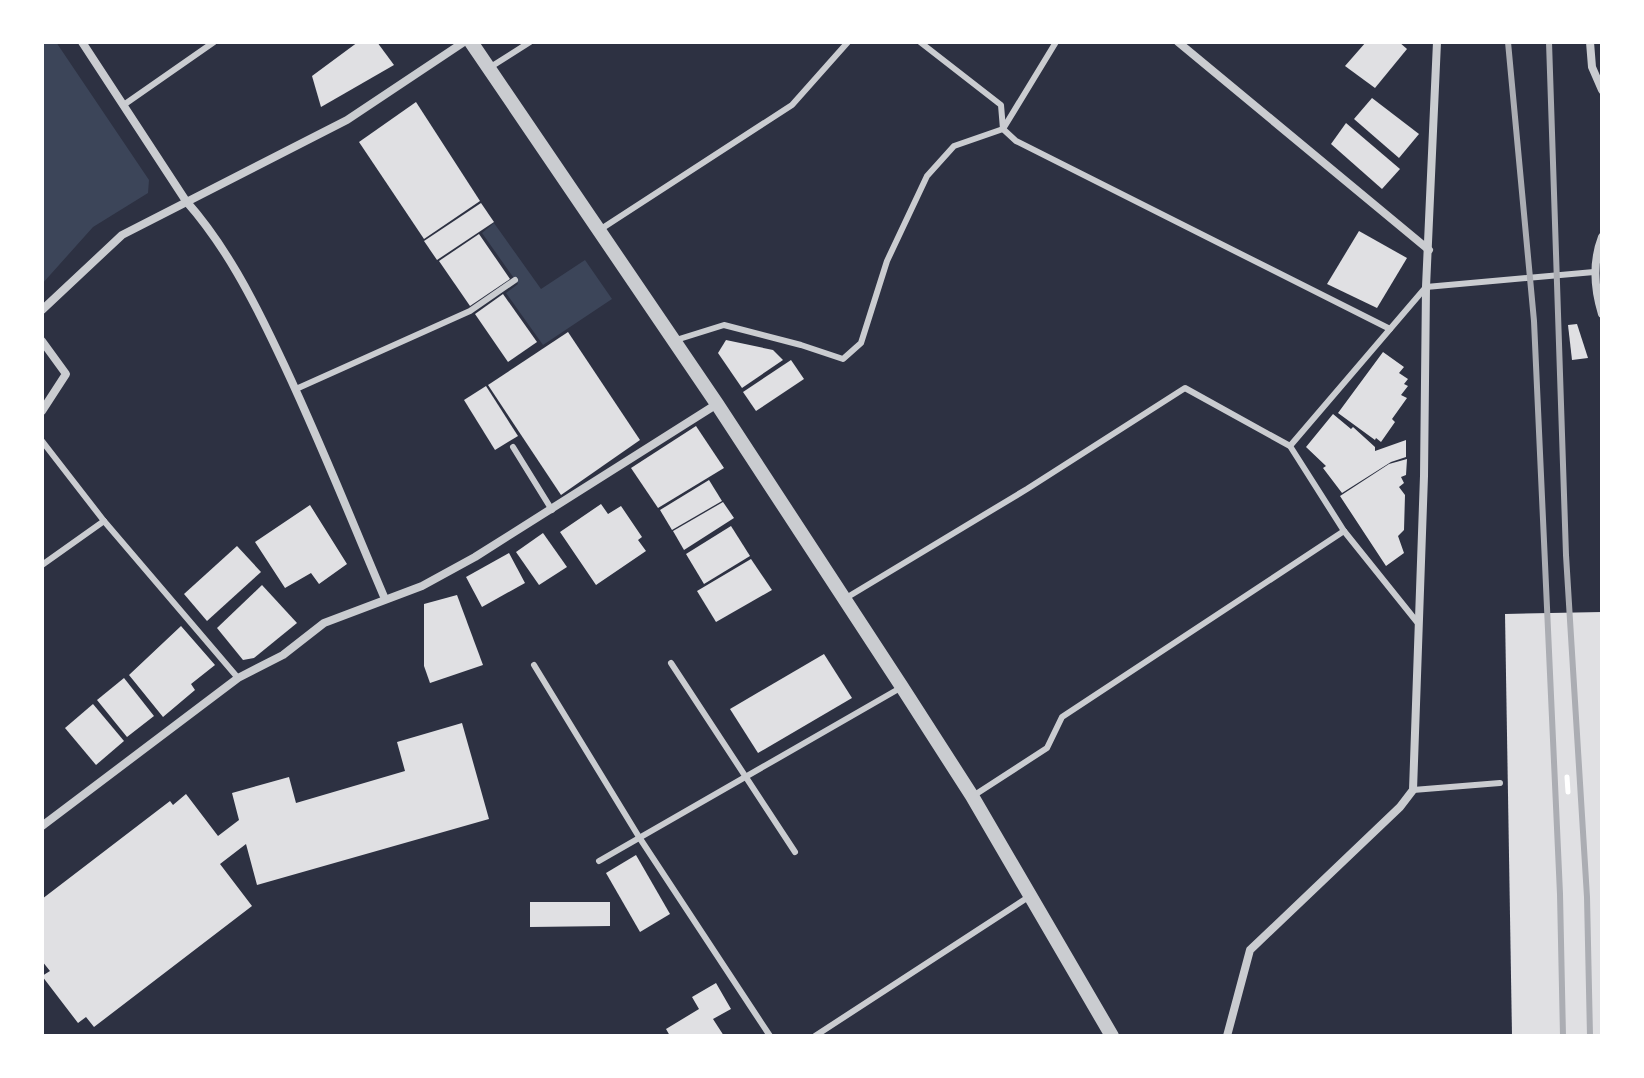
<svg xmlns="http://www.w3.org/2000/svg" width="1644" height="1078" viewBox="0 0 1644 1078" font-family="Manrope,sans-serif">
  <style>
    .green { fill: #3c4559 }
    .building { fill: #e0e0e3 }
    .lines { fill: none; stroke-linecap: round; stroke-linejoin: round }
    .path { stroke: #fff; stroke-width: 5 }
    .service { stroke: #caccd0; stroke-width: 6 }
    .minor { stroke: #caccd0; stroke-width: 8 }
    .tertiary { stroke: #caccd0; stroke-width: 14 }
    .rail { stroke: #abadb3; stroke-width: 6 }
  </style>
  <rect width="100%" height="100%" fill="#2d3142"/>
  <g class="green">
    <polygon points="42,42 56,42 149,180 148,193 93,227 42,284"/>
    <polygon points="494,223 541,289 585,260 612,299 543,345 506,293 518,284 482,233"/>
  </g>
  <g class="building">
    <polygon points="358,42 377,42 394,65 321,107 312,76"/>
    <polygon points="1366,42 1399,42 1407,49 1375,88 1345,66"/>
    <polygon points="1372,98 1419,134 1399,158 1354,119"/>
    <polygon points="416,102 480,201 424,239 359,142"/>
    <polygon points="1346,123 1400,169 1382,189 1331,144"/>
    <polygon points="481,203 494,222 437,260 424,241"/>
    <polygon points="1359,231 1407,258 1377,308 1327,284"/>
    <polygon points="479,234 510,279 470,306 439,261"/>
    <polygon points="503,294 537,342 508,362 475,314"/>
    <polygon points="1577,324 1588,358 1572,360 1568,325"/>
    <polygon points="568,332 640,440 561,495 488,385"/>
    <polygon points="726,340 773,350 783,360 742,388 718,353"/>
    <polygon points="1383,352 1404,367 1399,373 1408,379 1404,384 1408,386 1401,395 1407,398 1392,419 1395,422 1381,442 1376,438 1375,440 1338,413"/>
    <polygon points="791,360 804,379 756,411 743,392"/>
    <polygon points="486,386 518,436 495,450 464,400"/>
    <polygon points="1333,414 1351,429 1353,427 1375,447 1375,451 1406,440 1406,457 1391,462 1342,493 1323,468 1326,466 1306,447"/>
    <polygon points="696,426 724,468 658,508 631,468"/>
    <polygon points="1407,459 1406,475 1401,477 1404,483 1399,487 1405,495 1404,530 1398,536 1404,553 1386,566 1340,496 1389,464"/>
    <polygon points="709,480 722,501 672,530 660,510"/>
    <polygon points="723,502 734,518 684,550 673,531"/>
    <polygon points="601,504 608,514 621,506 642,537 638,540 646,551 596,585 560,532"/>
    <polygon points="310,505 347,564 319,584 311,573 285,588 255,542"/>
    <polygon points="731,526 750,556 704,584 686,554"/>
    <polygon points="543,533 567,567 539,585 516,552"/>
    <polygon points="237,546 261,572 207,621 184,594"/>
    <polygon points="509,553 525,583 482,607 466,577"/>
    <polygon points="751,559 772,590 716,622 697,591"/>
    <polygon points="262,585 297,623 254,658 243,660 217,628"/>
    <polygon points="457,595 483,665 430,683 424,666 424,604"/>
    <polygon points="1602,612 1602,1036 1512,1036 1505,614"/>
    <polygon points="181,626 215,665 191,684 195,690 163,717 129,675"/>
    <polygon points="824,654 852,698 758,753 730,709"/>
    <polygon points="124,678 154,716 127,737 97,700"/>
    <polygon points="93,704 124,741 96,765 65,728"/>
    <polygon points="462,723 489,819 257,885 246,844 220,864 252,906 94,1027 86,1017 78,1023 42,976 50,971 42,961 42,899 170,801 173,805 186,794 218,836 239,820 232,793 289,777 296,803 405,771 397,742"/>
    <polygon points="636,855 670,914 640,932 606,873"/>
    <polygon points="530,902 610,902 610,926 530,927"/>
    <polygon points="716,983 731,1009 713,1019 724,1036 670,1036 666,1029 699,1009 692,997"/>
  </g>
  <g class="lines">
    <polyline class="path" points="1567,777 1568,792"/>
    <g class="service">
      <polyline points="920,42 1001,105 1003,129 1016,141 1390,329"/>
      <polyline points="489,68 530,42"/>
      <polyline points="125,104 214,42"/>
      <polyline points="601,229 792,105 848,42"/>
      <polyline points="676,340 724,325 801,345 843,359 861,343 887,261 927,176 954,146 1003,129 1056,42"/>
      <polyline points="296,389 470,311 515,280"/>
      <polyline points="42,441 104,521 238,678"/>
      <polyline points="1290,446 1426,287 1594,272"/>
      <polyline points="513,447 552,510"/>
      <polyline points="42,565 104,521"/>
      <polyline points="846,598 1027,489 1185,388 1290,446 1344,531 1417,622"/>
      <polyline points="671,663 795,852"/>
      <polyline points="534,665 639,837 770,1036"/>
      <polyline points="1413,790 1500,783"/>
      <polyline points="973,796 1047,748 1062,717 1344,531"/>
      <polyline points="599,861 902,687"/>
      <polyline points="815,1036 1030,896"/>
    </g>
    <g class="minor">
      <path d="M82 42 186 201C225 245 253 299 278 352 317 433 350 517 385 599"/>
      <polyline points="1178,42 1429,250"/>
      <polyline points="1590,42 1592,67 1602,90"/>
      <path d="M1602 237C1592 263 1594 288 1602 314"/>
      <polyline points="42,310 122,235 347,120 464,42"/>
      <polyline points="42,341 66,374 42,411"/>
      <polyline points="42,826 238,678 283,655 324,623 422,586 475,557 717,404"/>
      <polyline points="1227,1036 1250,950 1400,807 1413,790 1424,476 1426,287 1437,42"/>
    </g>
    <polyline class="tertiary" points="471,42 717,404 902,687 972,796 1112,1036"/>
    <g class="rail">
      <polyline points="1508,42 1534,321 1560,894 1563,1036"/>
      <polyline points="1549,42 1566,555 1587,897 1590,1036"/>
    </g>
  </g>
  <rect width="1644" height="1078" fill="none" stroke="#ffffff" stroke-width="88"/>
</svg>
